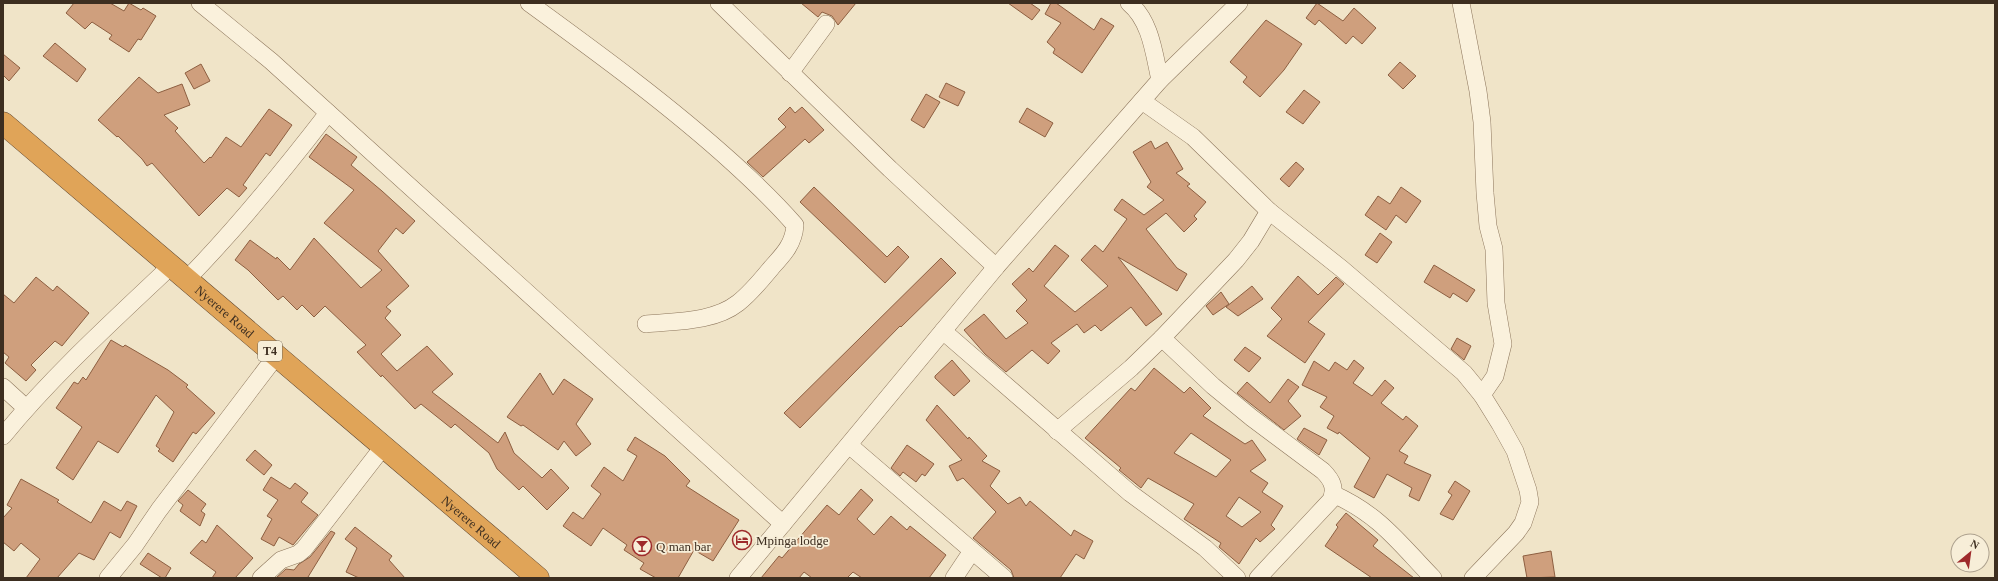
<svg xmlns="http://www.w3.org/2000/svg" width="1998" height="581" viewBox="0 0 1998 581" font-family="Georgia,serif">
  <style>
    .building { fill: #cf9f7d; stroke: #8d5f41; fill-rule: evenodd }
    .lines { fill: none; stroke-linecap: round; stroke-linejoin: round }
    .minor-casing { stroke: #8d765c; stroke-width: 18 }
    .highway-casing { stroke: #5b4430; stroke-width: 23 }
    .minor { stroke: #faf1dc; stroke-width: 17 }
    .highway { stroke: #e0a458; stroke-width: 22 }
    .labels { text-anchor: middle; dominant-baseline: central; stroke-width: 3.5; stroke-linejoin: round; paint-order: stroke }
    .shield { fill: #f7eed8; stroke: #756857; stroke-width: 1 }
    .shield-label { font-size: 12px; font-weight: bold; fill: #3d2e20 }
    .street-label { font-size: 13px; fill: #3d2e20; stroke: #f7eed8 }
    .poi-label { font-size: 13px; fill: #3d2e20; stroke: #f7eed8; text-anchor: start }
  </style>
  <rect width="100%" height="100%" fill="#f0e4c8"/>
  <g class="building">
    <polygon points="74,3 110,3 124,11 129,3 141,10 143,8 156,16 141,40 138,39 129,52 109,39 112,35 92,22 85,29 66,13"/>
    <polygon points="801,3 856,3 838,25 832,16 822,12 818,17"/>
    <polygon points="1008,3 1030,3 1040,10 1032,20"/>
    <polygon points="1051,3 1056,3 1094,30 1101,18 1114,26 1082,73 1053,53 1055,49 1047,42 1061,23 1045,14"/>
    <polygon points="1317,3 1343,21 1354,8 1376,28 1362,44 1353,36 1346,44 1319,20 1315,25 1306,18"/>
    <polygon points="1266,20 1302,44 1284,70 1260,97 1243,82 1247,77 1230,62"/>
    <polygon points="55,43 86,69 77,82 43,56"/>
    <polygon points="3,54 20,68 9,81 3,75"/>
    <polygon points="1400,62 1416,76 1403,89 1388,75"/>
    <polygon points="201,64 210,81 194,89 185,73"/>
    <polygon points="139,77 158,93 182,84 190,105 164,115 178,128 175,131 204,163 210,157 211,158 226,137 241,147 269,109 292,125 270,156 266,153 243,185 247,188 239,197 227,188 199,216 152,163 147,166 142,159 118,136 117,137 98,120"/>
    <polygon points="946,83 965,92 958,106 939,97"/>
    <polygon points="1304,90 1320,102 1303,124 1286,112"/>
    <polygon points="926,94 940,102 924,128 911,120"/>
    <polygon points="790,107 795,113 802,107 824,130 809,143 805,139 763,177 747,162 786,127 778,119"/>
    <polygon points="1027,108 1053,123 1045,137 1019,122"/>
    <polygon points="326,134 357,157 351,165 382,191 415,221 403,234 396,228 378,251 409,286 386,307 391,311 385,318 401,335 381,354 397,371 427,346 453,374 432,392 498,443 505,432 514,453 542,478 551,469 569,488 547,510 523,486 519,490 497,469 489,453 455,424 451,428 421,404 415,409 382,375 381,377 357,352 366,345 325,306 314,317 302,305 297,310 283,296 278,300 248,270 235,260 250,240 276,259 277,257 290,270 314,238 361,288 382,270 324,223 354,190 309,157"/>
    <polygon points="1151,141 1155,149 1167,142 1183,169 1176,173 1190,184 1187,186 1206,202 1194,216 1197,219 1184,232 1166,213 1146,229 1177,268 1187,274 1177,291 1118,257 1162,314 1146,326 1131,307 1101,331 1095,325 1084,333 1077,324 1051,343 1060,351 1048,364 1032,350 1006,372 985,354 964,330 984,314 1006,339 1028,323 1016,311 1027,300 1012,284 1029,268 1033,272 1055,245 1069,256 1044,286 1075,312 1108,286 1081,260 1095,245 1103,252 1127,219 1114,210 1122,199 1144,215 1164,200 1147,187 1151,182 1133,152"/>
    <polygon points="1296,162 1304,169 1289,187 1280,179"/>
    <polygon points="814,187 887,257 898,246 909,257 885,283 800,202"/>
    <polygon points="1401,187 1421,201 1406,223 1396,215 1386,230 1365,215 1378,196 1390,204"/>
    <polygon points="1380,233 1392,242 1377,263 1365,255"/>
    <polygon points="941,258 956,273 901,327 900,326 800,428 784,413"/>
    <polygon points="1434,265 1475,290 1467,302 1453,293 1450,298 1424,282"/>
    <polygon points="1298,276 1318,295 1336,277 1344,284 1308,322 1325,334 1305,363 1267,336 1282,319 1271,308"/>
    <polygon points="36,277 53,291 57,286 89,313 62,346 55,341 31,365 36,370 26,381 5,363 9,357 3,352 3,294 14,303"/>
    <polygon points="1252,286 1263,299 1238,316 1226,307"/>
    <polygon points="1221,292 1229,304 1213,315 1206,306"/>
    <polygon points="1457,338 1471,346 1464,360 1451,349"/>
    <polygon points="111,340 123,347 125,345 168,370 188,385 186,387 215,413 196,434 193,432 173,462 158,451 160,449 156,446 174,412 156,395 118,453 98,441 73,480 56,468 82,427 56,408 74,382 78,384 83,377 86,380"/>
    <polygon points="1245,347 1261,358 1249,372 1234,360"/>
    <polygon points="952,360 970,381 954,396 935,378 935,376"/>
    <polygon points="1354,360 1364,368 1353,383 1372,396 1385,380 1394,388 1381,403 1403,420 1406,416 1418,426 1399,451 1408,456 1404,463 1431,475 1419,501 1409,496 1412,488 1387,474 1374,498 1354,487 1370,458 1339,432 1338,434 1327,428 1334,416 1320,407 1327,397 1302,385 1314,361 1329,371 1335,362 1347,370"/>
    <path d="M1154 368 1184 393 1190 387 1211 408 1203 416 1245 444 1252 440 1266 460 1250 471 1268 483 1262 492 1283 506 1271 525 1275 529 1260 542 1256 538 1239 564 1219 547 1221 543 1184 519 1194 504 1148 478 1141 488 1119 470 1121 468 1085 438 1131 388 1135 391ZM1191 433 1231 460 1216 477 1174 453ZM1239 497 1261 512 1242 527 1226 516Z"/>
    <polygon points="540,373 553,395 564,379 593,399 576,424 591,444 576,456 564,441 558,450 523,425 521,426 507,417"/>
    <polygon points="1288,379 1299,387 1288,401 1301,416 1284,430 1237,393 1247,382 1270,403"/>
    <polygon points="937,405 968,439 969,437 987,456 982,461 1000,471 990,486 1008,504 1020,497 1026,506 1030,501 1071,536 1074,530 1093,541 1084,559 1076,554 1060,578 1014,578 1011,570 973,538 996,512 963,478 957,481 949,466 962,460 926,420"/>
    <polygon points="1304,428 1327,440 1319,455 1297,439"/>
    <polygon points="635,437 665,456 690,481 686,486 739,520 713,561 694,550 678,578 656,578 640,569 644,563 624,550 627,545 603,528 591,546 563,526 573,512 583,519 601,494 591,486 604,467 623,481 637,456 627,450"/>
    <polygon points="907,445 934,464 925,476 922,474 916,482 903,472 900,476 891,468"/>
    <polygon points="255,450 272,465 264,475 246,460"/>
    <polygon points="271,477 290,489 295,483 308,493 301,502 318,515 293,545 279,537 274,546 261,539 272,519 267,516 278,500 263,490"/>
    <polygon points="21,479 59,500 57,502 91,523 104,501 121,511 127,501 137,506 120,538 110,532 94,560 79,553 57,578 26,578 40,559 21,543 14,551 3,542 3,518 12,508 7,505"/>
    <polygon points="1455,481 1470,491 1453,520 1440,514 1452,495 1448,492"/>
    <polygon points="861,489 873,500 857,519 874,535 891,516 907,530 910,526 946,555 929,578 862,578 853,572 847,578 812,578 804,572 799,578 761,578 779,556 782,558 827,505 839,515"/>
    <polygon points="188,490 206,504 201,511 205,514 200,526 180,511 183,505 178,501"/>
    <polygon points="1346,513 1378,540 1373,546 1414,578 1372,578 1325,546 1338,527 1336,525"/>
    <polygon points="217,525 253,558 235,578 212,578 216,572 190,553 202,540 206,543"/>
    <polygon points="355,527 392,556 389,560 405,578 359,578 346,572 357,548 345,539"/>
    <polygon points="331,531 335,533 308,577 312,578 276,578 286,569 294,570 299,564 310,557"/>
    <polygon points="1551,551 1555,577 1527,578 1523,556"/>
    <polygon points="148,553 171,568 165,578 162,578 140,564"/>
  </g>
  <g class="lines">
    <defs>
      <g id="minor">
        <polyline points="200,3 271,61 783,524"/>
        <path d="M529 3C599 54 669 105 733 163 755 183 776 203 795 225 794 243 784 254 772 267 762 279 751 293 738 303 714 322 676 321 646 324"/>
        <polyline points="719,3 890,169 996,267"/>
        <path d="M1129 3C1151 21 1154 54 1160 80"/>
        <polyline points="1461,3 1478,91 1482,122 1485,193 1488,226 1494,249 1496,303 1503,344 1495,376 1482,395"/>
        <polyline points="790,73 826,24"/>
        <polyline points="1142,101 1193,137 1269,211 1342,269 1464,373 1482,395 1500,424 1515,451 1528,490 1530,502 1523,523 1516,533 1473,578"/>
        <path d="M187 279C238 227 284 170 328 113"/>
        <polyline points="943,331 1130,493 1205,548 1237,578"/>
        <path d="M1162 338 1213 386 1252 418 1323 471C1332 480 1336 488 1331 500L1258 578"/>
        <polyline points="3,387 26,408"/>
        <polyline points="1057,431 1131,368 1162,338 1236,260 1251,241 1269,211"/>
        <path d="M3 436C54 374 114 320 172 265"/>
        <polyline points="849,445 1004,578"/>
        <path d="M1333 494C1380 515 1399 543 1433 578"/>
        <polyline points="108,578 135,545 159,510 276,356"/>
        <polyline points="261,578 281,560 298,554 304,549 383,447"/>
        <polyline points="738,578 996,267 1160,80 1239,3"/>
        <polyline points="954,578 972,551"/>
      </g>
      <g id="highway">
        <path id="s1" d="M3 123C183 274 359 427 538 578"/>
      </g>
    </defs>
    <use href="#minor" class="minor-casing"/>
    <use href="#highway" class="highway-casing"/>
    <use href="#minor" class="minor"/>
    <use href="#highway" class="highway"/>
  </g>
  <defs>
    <symbol id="hotel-ring" viewBox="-11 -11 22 22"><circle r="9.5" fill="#f7eed8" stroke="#9e2a2b" stroke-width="1.5"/><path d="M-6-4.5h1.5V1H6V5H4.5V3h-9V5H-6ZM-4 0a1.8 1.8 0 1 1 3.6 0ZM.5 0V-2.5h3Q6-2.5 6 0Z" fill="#9e2a2b"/></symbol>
    <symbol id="bar-ring" viewBox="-11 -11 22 22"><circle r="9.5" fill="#f7eed8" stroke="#9e2a2b" stroke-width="1.5"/><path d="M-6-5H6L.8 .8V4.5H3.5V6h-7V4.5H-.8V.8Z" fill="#9e2a2b"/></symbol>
  </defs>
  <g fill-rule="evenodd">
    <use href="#hotel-ring" x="731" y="529" width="22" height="22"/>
    <use href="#bar-ring" x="631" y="535" width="22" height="22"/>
  </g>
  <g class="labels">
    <rect class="shield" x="258" y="341" width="24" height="20" rx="3"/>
    <g class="shield-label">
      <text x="270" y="351">T4</text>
    </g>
    <g class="street-label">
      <text stroke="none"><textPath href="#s1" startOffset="291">Nyerere Road</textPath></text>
      <text stroke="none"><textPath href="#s1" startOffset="615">Nyerere Road</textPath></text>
    </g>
    <g class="poi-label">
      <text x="756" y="540">Mpinga lodge</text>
      <text x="656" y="546">Q man bar</text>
    </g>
  </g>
  <rect width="1998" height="581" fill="none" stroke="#3d2e20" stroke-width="8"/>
  <g transform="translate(1970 553) rotate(29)"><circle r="19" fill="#f7eed8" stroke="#ada18e"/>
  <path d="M0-3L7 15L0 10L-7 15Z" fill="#9e2a2b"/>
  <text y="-6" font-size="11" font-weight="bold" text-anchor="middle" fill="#3d2e20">N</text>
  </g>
</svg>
